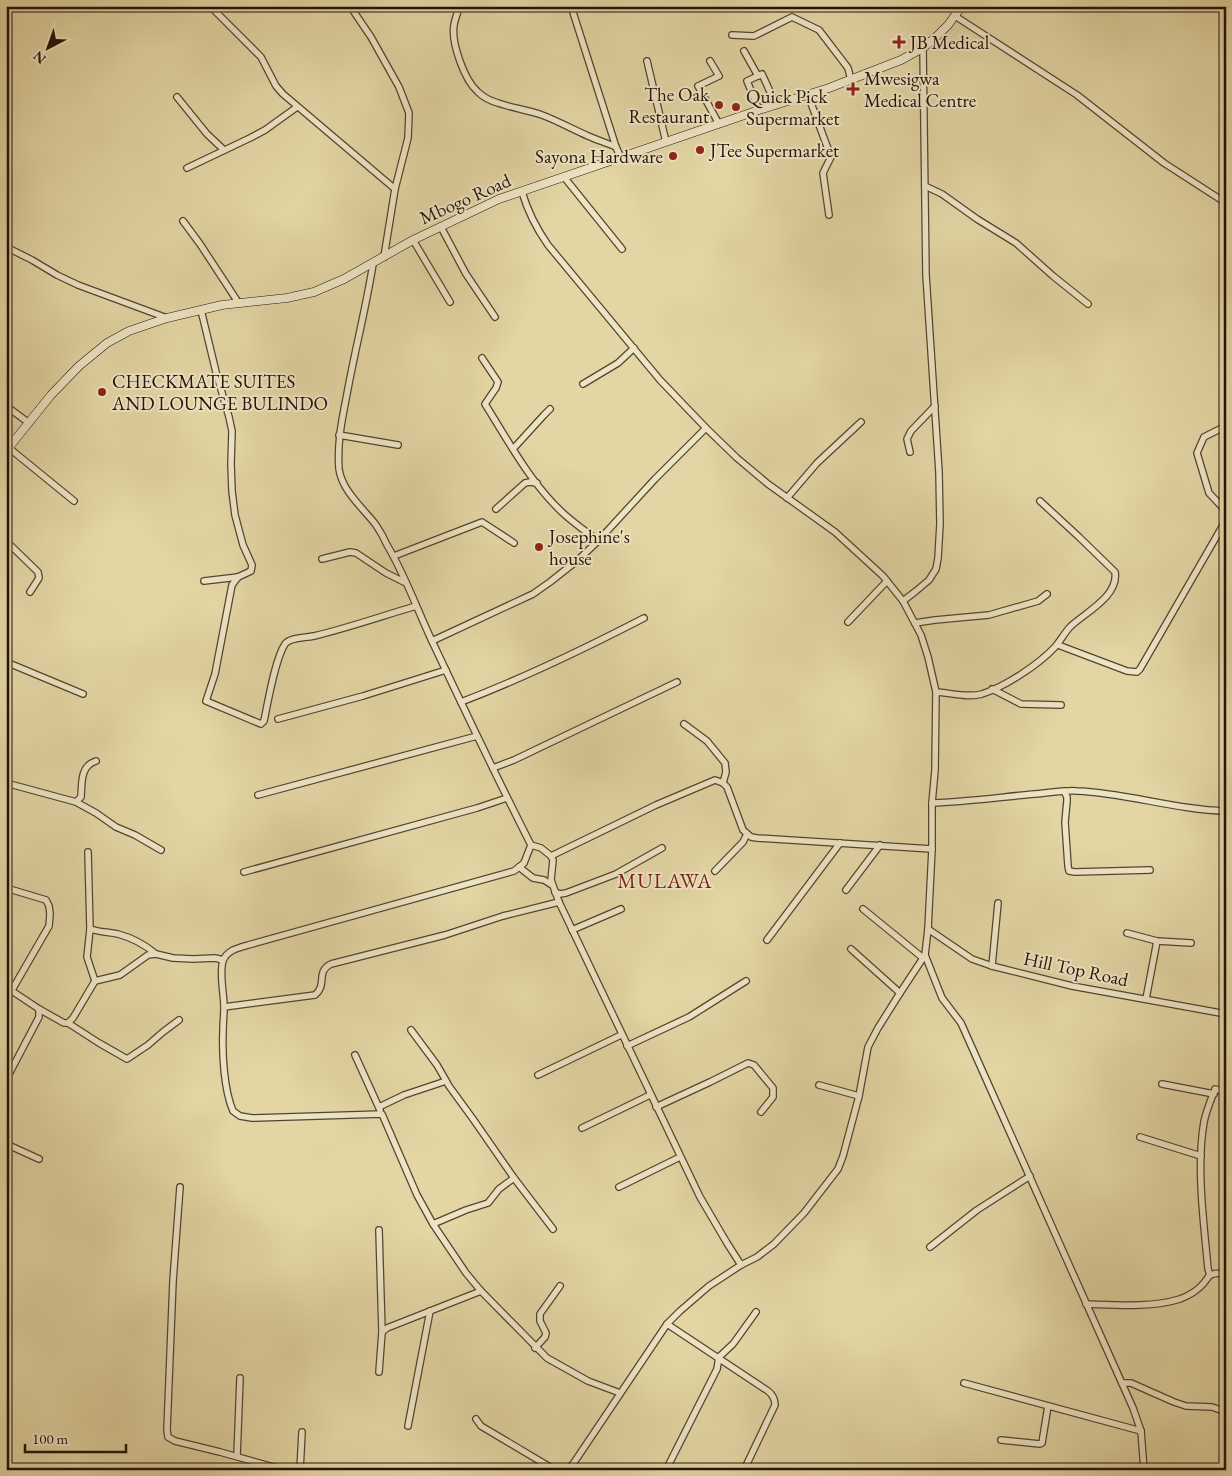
<svg xmlns="http://www.w3.org/2000/svg" width="1232" height="1476" viewBox="0 0 1232 1476" font-family="'EB Garamond',serif">
  <style>
    .lines { fill: none; stroke-linecap: round; stroke-linejoin: round }
    .minor-casing { stroke: #52442e; stroke-width: 8 }
    .secondary-casing { stroke: #221306; stroke-width: 9 }
    .minor { stroke: #ede4c4; stroke-width: 5.5 }
    .secondary { stroke: #ede4c4; stroke-width: 8 }
    .poi-dot { fill: #8f2418; stroke: #ede4c4; stroke-width: 2 }
    .labels { text-anchor: middle; dominant-baseline: central; stroke-width: 4; stroke-linejoin: round; paint-order: stroke }
    .poi-label { font-size: 19px; fill: #221306; stroke: #ede4c4; text-anchor: start }
    .street-label { font-size: 19px; fill: #221306; stroke: #ede4c4 }
    .quarter-label { font-size: 21px; letter-spacing: 1px; fill: #7a1f14; stroke: #ede4c4 }
  </style>
  <rect width="100%" height="100%" fill="#e3d5a4"/>
  <filter id="stains"><feTurbulence type="fractalNoise" baseFrequency=".004" numOctaves="4"/><feColorMatrix values="0 0 0 0 .2 0 0 0 0 .09 0 0 0 0 .02 0 0 0 .5 -.17"/></filter>
  <radialGradient id="worn" r=".72"><stop offset=".6" stop-color="#630" stop-opacity="0"/><stop offset="1" stop-color="#630" stop-opacity=".3"/></radialGradient>
  <g class="lines">
    <defs>
      <g id="minor">
        <polyline points="210,6 261,57 276,86 283,94 395,189"/>
        <polyline points="350,6 371,37 399,87 409,113 408,138 395,189 384,257"/>
        <path d="M459 6C458 12 455 19 454 25 451 42 464 80 478 92 483 97 491 101 498 103 512 108 528 110 542 115 558 121 572 129 588 136 597 140 607 143 616 147"/>
        <polyline points="571,6 616,147 621,158"/>
        <polyline points="652,6 653,8"/>
        <polyline points="955,16 1077,95 1164,163 1226,203"/>
        <polyline points="732,35 754,36 792,17 819,30 848,68 851,80"/>
        <polyline points="744,51 758,76"/>
        <polyline points="647,61 666,142"/>
        <polyline points="710,61 719,76 698,86 719,124"/>
        <polyline points="808,95 831,157 823,173 829,215"/>
        <polyline points="177,97 207,134 224,150"/>
        <polyline points="759,110 747,81 762,74 776,105"/>
        <polyline points="187,168 250,138 265,130 297,107"/>
        <polyline points="564,177 622,249"/>
        <polyline points="925,186 942,194 977,219 1016,243 1053,276 1088,304"/>
        <path d="M522 192C528 212 536 228 548 245L660 380 706 428 737 458 768 484 835 532 883 576 903 601 921 635 928 657 936 692 935 770 932 803V849L928 929 925 955 900 993 878 1028 868 1047 859 1096 843 1156 838 1169 804 1213 774 1244 757 1257 741 1265 709 1286 680 1311 667 1324 569 1470"/>
        <polyline points="183,221 200,244 238,302"/>
        <polyline points="441,227 466,274 495,317"/>
        <polyline points="413,240 450,302"/>
        <polyline points="6,247 32,260 57,275 78,285 167,318"/>
        <path d="M373 264C366 308 355 350 347 394 342 419 337 443 339 469 342 491 363 508 376 525 380 531 384 538 387 545 405 575 417 609 432 641 464 709 497 778 531 845L541 848 551 856 553 860 551 880 559 902 700 1197 727 1243 741 1265"/>
        <path d="M201 310 216 372 229 417 232 431 231 464 232 491 235 515 243 545 252 565 251 571 238 577 232 585 215 674 206 701 261 724 264 721C268 702 275 659 285 644 290 637 305 638 314 636 348 628 382 616 416 606"/>
        <path d="M482 358 498 382 496 388 485 404C509 442 531 484 564 514 575 524 587 532 598 541"/>
        <polyline points="583,384 618,363 634,348"/>
        <polyline points="6,406 29,423"/>
        <polyline points="1226,426 1204,437 1197,453 1209,493 1226,511"/>
        <polyline points="339,435 398,445"/>
        <polyline points="9,448 74,501"/>
        <polyline points="513,449 544,415 550,409"/>
        <polyline points="910,452 907,439 911,431 935,406"/>
        <polyline points="787,498 817,463 861,422"/>
        <polyline points="496,509 525,483 530,482 537,483"/>
        <polyline points="6,541 38,572 39,578 30,592"/>
        <polyline points="394,556 482,522 514,543"/>
        <polyline points="322,559 350,552 356,553 386,573 406,583"/>
        <polyline points="204,581 238,577"/>
        <polyline points="903,601 916,591 929,580 936,569 938,558 940,524 939,472 926,275 923,48"/>
        <polyline points="848,622 887,581"/>
        <polyline points="915,623 935,620 989,615 1038,601 1047,594"/>
        <polyline points="432,641 533,594 550,582 578,560 598,541 655,479 706,428"/>
        <polyline points="1058,645 1127,671 1137,672 1140,669 1226,520"/>
        <polyline points="6,662 83,694"/>
        <polyline points="992,689 1021,704 1061,705"/>
        <path d="M936 692C951 693 968 698 982 694 1006 686 1038 665 1055 647 1061 640 1065 632 1071 626 1086 612 1119 596 1115 572L1079 537 1040 501"/>
        <path d="M461 702C524 678 584 649 644 618"/>
        <polyline points="278,719 363,696 446,670"/>
        <polyline points="684,724 707,741 725,763 726,772 723,783"/>
        <polyline points="493,768 514,760 677,682"/>
        <path d="M6 783 76 802 81 797C82 783 80 766 96 761"/>
        <polyline points="1064,791 1067,797 1067,801 1065,822 1068,866 1069,871 1075,872 1150,870"/>
        <polyline points="258,795 477,736"/>
        <polyline points="76,802 96,813 116,827 135,835 161,850"/>
        <path d="M932 803C966 802 1001 797 1035 794 1049 793 1063 790 1077 791 1127 793 1176 810 1226 811"/>
        <path d="M531 845 524 863 514 871 252 944C242 947 227 949 223 961 219 973 224 994 224 1007 224 1015 223 1023 223 1031 222 1054 224 1090 233 1111L240 1116 252 1118 382 1114 417 1195 433 1224 466 1273 481 1291 547 1358 588 1381 620 1393"/>
        <polyline points="88,852 90,929 87,957 95,981"/>
        <polyline points="551,856 656,805 715,780 723,783 727,787 743,830 751,837 757,838 932,849"/>
        <polyline points="519,867 533,878 544,880 552,885"/>
        <polyline points="715,871 743,842 747,834"/>
        <polyline points="244,872 477,808 507,798"/>
        <polyline points="6,888 46,900 49,906 50,914 49,926 12,990"/>
        <polyline points="846,890 880,845"/>
        <polyline points="555,892 560,894 566,893 616,874 662,848"/>
        <polyline points="863,909 923,958"/>
        <path d="M90 929C99 932 108 932 118 934 133 938 144 944 156 954"/>
        <polyline points="928,929 972,959 992,966 1072,986 1226,1014"/>
        <polyline points="572,930 621,909"/>
        <polyline points="1127,933 1157,941 1191,943"/>
        <polyline points="767,940 840,843"/>
        <polyline points="851,949 900,993"/>
        <polyline points="925,955 942,998 961,1023 1133,1408 1141,1431 1144,1470"/>
        <polyline points="992,966 998,903"/>
        <polyline points="6,987 39,1009 39,1017 6,1080"/>
        <polyline points="1146,999 1157,941"/>
        <path d="M224 1007 315 995C328 984 315 972 331 964L445 935 503 916 559 902"/>
        <polyline points="39,1009 64,1023 68,1023 73,1018 95,981 120,975 148,955 156,954 173,958 193,959 215,958 223,960"/>
        <polyline points="68,1023 99,1043 127,1059 148,1045 163,1032 179,1020"/>
        <polyline points="411,1030 437,1065 449,1086 473,1119 514,1178 553,1229"/>
        <polyline points="627,1046 689,1017 746,981"/>
        <polyline points="355,1055 380,1110"/>
        <polyline points="538,1075 621,1035"/>
        <polyline points="1162,1084 1214,1094"/>
        <polyline points="819,1085 859,1096"/>
        <polyline points="379,1107 404,1095 446,1081"/>
        <polyline points="656,1107 710,1082 748,1063 754,1065 773,1088 773,1097 761,1112"/>
        <polyline points="582,1128 650,1095"/>
        <polyline points="1140,1137 1201,1156"/>
        <polyline points="6,1144 39,1159"/>
        <polyline points="180,1187 173,1281 167,1430 168,1437 175,1441 220,1452 284,1470"/>
        <polyline points="619,1187 680,1157"/>
        <polyline points="433,1224 466,1210 488,1203 499,1189 514,1178"/>
        <polyline points="379,1230 382,1332"/>
        <polyline points="930,1247 977,1210 1030,1176"/>
        <path d="M1210 1275 1208 1269C1204 1224 1196 1167 1204 1122 1206 1111 1211 1100 1215 1089L1226 1092"/>
        <path d="M1086 1304C1116 1305 1151 1308 1180 1299 1188 1296 1197 1291 1203 1284 1205 1282 1208 1277 1210 1275 1215 1273 1221 1273 1226 1274"/>
        <path d="M667 1324 768 1391C773 1395 775 1399 775 1405L744 1470"/>
        <polyline points="535,1348 545,1337 546,1333 540,1321 540,1314 560,1286"/>
        <polyline points="379,1372 382,1332 387,1328 481,1291"/>
        <polyline points="964,1383 1141,1431"/>
        <polyline points="1122,1383 1131,1383 1174,1402 1186,1406 1212,1407 1226,1412"/>
        <polyline points="476,1419 481,1426 555,1470"/>
        <polyline points="408,1426 430,1311"/>
        <polyline points="1001,1440 1040,1444 1042,1443 1048,1406"/>
        <polyline points="237,1456 240,1378"/>
        <polyline points="572,1465 581,1470"/>
        <polyline points="300,1470 302,1432"/>
        <polyline points="666,1470 717,1369 719,1357 733,1344 756,1312"/>
      </g>
      <polyline id="secondary" points="6,451 51,395 79,366 107,343 129,331 167,318 222,305 287,298 314,292 344,279 413,240 499,199 759,110 829,88 901,60 923,48 936,37 948,25 962,6"/>
    </defs>
    <use href="#minor" class="minor-casing"/>
    <use href="#secondary" class="secondary-casing"/>
    <use href="#minor" class="minor"/>
    <use href="#secondary" class="secondary"/>
  </g>
  <g class="poi-dot">
    <path d="M896.5 34.5h5v5h5v5h-5v5h-5v-5h-5v-5h5z"/>
    <path d="M850.5 81.5h5v5h5v5h-5v5h-5v-5h-5v-5h5z"/>
    <circle cx="719" cy="105" r="5"/>
    <circle cx="736" cy="107" r="5"/>
    <circle cx="700" cy="150" r="5"/>
    <circle cx="673" cy="156" r="5"/>
    <circle cx="102" cy="392" r="5"/>
    <circle cx="539" cy="547" r="5"/>
  </g>
  <g class="labels">
    <g class="poi-label">
      <text x="910" y="42">JB Medical</text>
      <text x="864" y="78">Mwesigwa<tspan x="864" dy="22">Medical Centre</tspan></text>
      <text x="709" y="94" text-anchor="end">The Oak<tspan x="709" dy="22">Restaurant</tspan></text>
      <text x="746" y="96">Quick Pick<tspan x="746" dy="22">Supermarket</tspan></text>
      <text x="710" y="150">JTee Supermarket</text>
      <text x="663" y="156" text-anchor="end">Sayona Hardware</text>
      <text x="112" y="381">CHECKMATE SUITES<tspan x="112" dy="22">AND LOUNGE BULINDO</tspan></text>
      <text x="549" y="536">Josephine's<tspan x="549" dy="22">house</tspan></text>
    </g>
    <g class="street-label">
      <text transform="translate(465 199) rotate(-24)">Mbogo Road</text>
      <text transform="translate(1076 969) rotate(12)">Hill Top Road</text>
    </g>
    <g class="quarter-label">
      <text x="665" y="880">MULAWA</text>
    </g>
  </g>
  <rect width="1232" height="1476" fill="none" stroke="#e3d5a4" stroke-width="25"/>
  <rect x="8" y="8" width="1217" height="1461" fill="none" stroke="#221306" stroke-width="2.5"/>
  <rect x="12" y="12" width="1207" height="1451" fill="none" stroke="#221306"/>
  <g transform="translate(48 48) rotate(221)" stroke="#ede4c4" stroke-width="4" paint-order="stroke">
  <path d="M0-4L9 19L0 12L-9 19Z" fill="#221306"/>
  <text y="-8" font-size="14" font-weight="bold" text-anchor="middle" fill="#221306">N</text>
  </g>
  <path d="M25 1444v8h101v-8" fill="none" stroke="#221306" stroke-width="2.5"/>
  <text x="32" y="1444" font-size="15" fill="#221306" stroke="#ede4c4" stroke-width="4" paint-order="stroke">100 m</text>
  <rect width="100%" height="100%" filter="url(#stains)"/>
  <rect width="100%" height="100%" fill="url(#worn)"/>
</svg>
